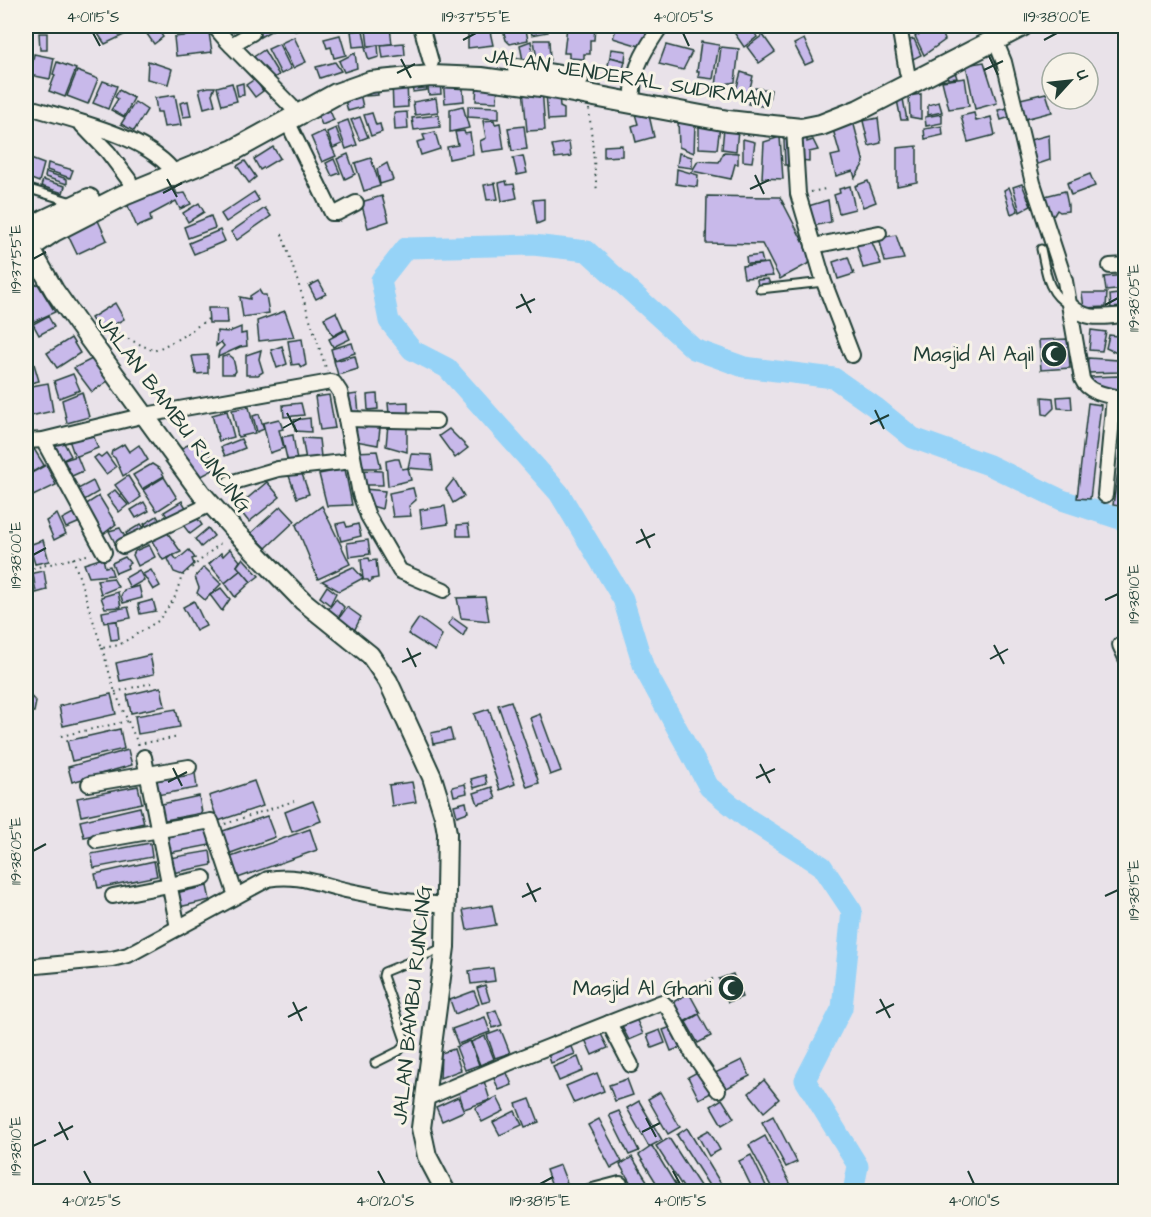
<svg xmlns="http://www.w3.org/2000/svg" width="1151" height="1217" viewBox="0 0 1151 1217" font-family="'Architects Daughter',sans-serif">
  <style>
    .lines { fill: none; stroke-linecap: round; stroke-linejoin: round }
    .river { stroke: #96d3f7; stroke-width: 21 }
    .building { fill: #c8b9ea; stroke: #1f3d34; stroke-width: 1.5 }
    .service-casing { stroke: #1f3d34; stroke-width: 11 }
    .minor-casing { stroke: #1f3d34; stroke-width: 18 }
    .tertiary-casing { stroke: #1f3d34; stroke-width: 22 }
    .secondary-casing { stroke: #1f3d34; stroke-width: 24 }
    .path { stroke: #1f3d34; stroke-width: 2; stroke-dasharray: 1.5 4.5; stroke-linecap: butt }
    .service { stroke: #f7f3e8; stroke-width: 7 }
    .minor { stroke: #f7f3e8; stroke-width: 14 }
    .tertiary { stroke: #f7f3e8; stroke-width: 18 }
    .secondary { stroke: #f7f3e8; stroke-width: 20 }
    .ticks { fill: none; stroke: #1f3d34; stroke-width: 2 }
    .labels { text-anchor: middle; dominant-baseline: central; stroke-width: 6; stroke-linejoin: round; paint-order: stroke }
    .street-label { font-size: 21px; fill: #1f3d34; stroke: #f7f3e8 }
    .poi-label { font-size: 21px; fill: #1f3d34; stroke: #f7f3e8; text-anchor: end }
    .neatline { fill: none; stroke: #1f3d34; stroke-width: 2 }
    .ticks-label { font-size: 15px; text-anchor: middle; fill: #1f3d34 }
  </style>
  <rect width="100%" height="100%" fill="#e9e2e9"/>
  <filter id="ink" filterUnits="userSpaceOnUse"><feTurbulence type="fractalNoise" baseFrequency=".0167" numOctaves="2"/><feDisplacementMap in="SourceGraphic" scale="12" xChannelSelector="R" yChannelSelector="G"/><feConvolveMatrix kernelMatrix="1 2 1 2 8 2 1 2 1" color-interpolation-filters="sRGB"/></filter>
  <g filter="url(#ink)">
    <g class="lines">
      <polyline class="river" points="853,1192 858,1166 805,1080 842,1008 852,911 822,866 747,818 709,787 644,668 623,599 559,493 447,368 412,350 389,321 381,280 406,248 533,245 587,251 694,349 744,367 834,378 875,407 913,438 989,465 1062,500 1126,521"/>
    </g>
    <g class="building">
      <polygon points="78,26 99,26 93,30"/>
      <polygon points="104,26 121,26 126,34 105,44 96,31"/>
      <polygon points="147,26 156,26 163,37 154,44 142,27"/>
      <polygon points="172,26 198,26 199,29 174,33"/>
      <polygon points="257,26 275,26 276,28 260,37"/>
      <polygon points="293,26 306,26 306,28 295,31"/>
      <polygon points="502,26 520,26 516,28 516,30 526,30 528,40 510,44 506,40"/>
      <polygon points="530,26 547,26 548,32 532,35"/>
      <polygon points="567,26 595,26 594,40 590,40 590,54 584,54 584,59 569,58 569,53 564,53"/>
      <polygon points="617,26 629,26 647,31 643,47 613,38"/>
      <polygon points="734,26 751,26 757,37 744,47 731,28"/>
      <polygon points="817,26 834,26 821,32"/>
      <polygon points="390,27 392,44 368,46 366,30"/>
      <polygon points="489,27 493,45 468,48 468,34"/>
      <polygon points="940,27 945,40 924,55 915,36"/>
      <polygon points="363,30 366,46 353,47 351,31"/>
      <polygon points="39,33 47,33 47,50 40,50"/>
      <polygon points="209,33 212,52 176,56 174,37"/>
      <polygon points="340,35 346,55 334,58 331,47 327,48 324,39"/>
      <polygon points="763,35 775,52 759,63 747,47"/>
      <polygon points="294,37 306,62 293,68 281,43"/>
      <polygon points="804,39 814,61 805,65 794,44"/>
      <polygon points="914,39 921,55 909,61 904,41"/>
      <polygon points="534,40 549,40 550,60 537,60"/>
      <polygon points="531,41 534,61 523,61 520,45"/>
      <polygon points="26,42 31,43 26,63"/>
      <polygon points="701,42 719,45 713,79 698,77 699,71 697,71"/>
      <polygon points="404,43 405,55 383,58 381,45"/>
      <polygon points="279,44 291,69 281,74 268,49"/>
      <polygon points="378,45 379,57 369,60 365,48"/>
      <polygon points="666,45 692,52 683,70 659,64"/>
      <polygon points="721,47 739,49 735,82 716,86"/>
      <polygon points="611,49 626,51 625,61 610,57"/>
      <polygon points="264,50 279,75 268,81 252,58"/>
      <polygon points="355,53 357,68 344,72 339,61"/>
      <polygon points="34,54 54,58 50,79 30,75"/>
      <polygon points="610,57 625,61 622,74 607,69"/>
      <polygon points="148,61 172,69 168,84 147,79"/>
      <polygon points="57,62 76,69 65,97 49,91 55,75 53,74"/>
      <polygon points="335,62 341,71 320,78 316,67"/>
      <polygon points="984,62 997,103 975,109 966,65"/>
      <polygon points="77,71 98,79 88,104 67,96"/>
      <polygon points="741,72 753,76 748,96 735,94"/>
      <polygon points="955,72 957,78 948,79 947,75"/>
      <polygon points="425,78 427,90 413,92 411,80"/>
      <polygon points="462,78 464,101 445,103 443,79"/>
      <polygon points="965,78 969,106 949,109 942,81"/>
      <polygon points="255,79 263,91 255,97 246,85"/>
      <polygon points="440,79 441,94 429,95 427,80"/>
      <polygon points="103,81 117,86 108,109 93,103"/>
      <polygon points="392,81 407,81 408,107 393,108"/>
      <polygon points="477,81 498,81 497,102 476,101"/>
      <polygon points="232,83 237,101 222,105 217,87"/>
      <polygon points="243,83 244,95 238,96 236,85"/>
      <polygon points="377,84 378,95 366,96 365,85"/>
      <polygon points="209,87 215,87 212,94 215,105 204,108 199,89"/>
      <polygon points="542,87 545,130 527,131 523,89"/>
      <polygon points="755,88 771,90 768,107 748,104"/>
      <polygon points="359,89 363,107 348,111 343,93"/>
      <polygon points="119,90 134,98 124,117 111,110 118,99 115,97"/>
      <polygon points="559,92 560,107 564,109 564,119 548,120 546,93"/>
      <polygon points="1046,93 1052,112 1021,120 1016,100"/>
      <polygon points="921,94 921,119 910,117 909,96"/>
      <polygon points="175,95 181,125 164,127 161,112 157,112 155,98"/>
      <polygon points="436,98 438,112 415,115 413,102"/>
      <polygon points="903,99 907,120 901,120 897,100"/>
      <polygon points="188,101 191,116 183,117 180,103"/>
      <polygon points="135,102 147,110 134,131 121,124"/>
      <polygon points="939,102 942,112 928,115 928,105"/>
      <polygon points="327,104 334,120 322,125 315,108"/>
      <polygon points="463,106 469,128 450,132 450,109"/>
      <polygon points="468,106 499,107 499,119 468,117"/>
      <polygon points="1008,108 1010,117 1001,120 998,110"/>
      <polygon points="648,111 654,137 636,142 632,126 638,124 635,114"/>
      <polygon points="407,112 408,129 395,130 394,113"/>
      <polygon points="372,113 376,125 380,124 382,132 371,136 364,115"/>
      <polygon points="974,113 976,121 991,117 995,135 968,142 961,116"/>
      <polygon points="942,114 942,123 926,126 925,117"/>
      <polygon points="439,115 440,127 414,130 412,118"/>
      <polygon points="360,117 368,137 360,140 351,120"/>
      <polygon points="878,118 881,143 869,146 863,121"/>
      <polygon points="348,120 357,145 346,149 337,124"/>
      <polygon points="494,120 495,124 500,123 504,149 482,152 480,141 486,138 483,121"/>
      <polygon points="678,120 695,124 694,153 679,147"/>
      <polygon points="853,121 864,163 855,178 853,171 836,176 831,156 840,154 832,126"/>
      <polygon points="699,124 720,126 717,149 699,148"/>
      <polygon points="524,126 527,149 512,151 508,128"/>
      <polygon points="942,126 943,135 925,139 924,129"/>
      <polygon points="336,128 342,144 333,148 327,132"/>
      <polygon points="724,128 738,129 736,151 722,149"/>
      <polygon points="324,131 336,156 322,162 311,137"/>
      <polygon points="464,131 465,134 470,133 473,154 449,159 447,147 458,145 455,132"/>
      <polygon points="435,132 440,149 421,155 417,142 425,140 423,135"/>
      <polygon points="1049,135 1050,160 1032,166 1026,141"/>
      <polygon points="780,137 783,179 762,178 764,142"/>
      <polygon points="791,138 791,165 785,165 784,140"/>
      <polygon points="807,138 807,142 813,140 818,150 809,152 809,161 800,160 798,139"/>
      <polygon points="743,139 755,142 752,162 743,161"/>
      <polygon points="569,142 571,156 555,158 552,145"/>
      <polygon points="622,145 622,156 604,157 604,146"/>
      <polygon points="917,146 917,182 897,186 897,148"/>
      <polygon points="273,147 280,158 260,170 254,159"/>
      <polygon points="724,152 738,153 738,164 735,164 731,179 692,171 698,161 719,162"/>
      <polygon points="679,153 692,157 692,168 677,166"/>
      <polygon points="348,154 355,174 345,179 337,159"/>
      <polygon points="523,156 527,173 517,175 513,158"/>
      <polygon points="28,158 44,164 39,182 26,177"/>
      <polygon points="371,158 380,186 364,191 355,163"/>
      <polygon points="334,159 340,173 332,176 326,163"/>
      <polygon points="245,161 256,177 249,183 237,166"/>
      <polygon points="48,163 73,170 70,178 47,170"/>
      <polygon points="387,163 393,180 380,184 377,169"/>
      <polygon points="677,169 698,175 697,187 676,184"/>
      <polygon points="46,172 67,179 67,184 45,177"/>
      <polygon points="1090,174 1095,186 1071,195 1067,183"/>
      <polygon points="43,180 65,186 63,193 41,186"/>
      <polygon points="506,181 507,185 514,184 517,198 502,201 499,183"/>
      <polygon points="868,181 876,202 863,207 855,186"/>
      <polygon points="495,183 498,199 487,200 484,185"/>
      <polygon points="173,184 177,194 185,193 191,204 180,209 176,201 150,215 151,221 137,227 125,199"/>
      <polygon points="1022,184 1031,206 1020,212 1013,187"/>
      <polygon points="850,186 855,209 839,213 834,195 840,193 839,189"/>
      <polygon points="1009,187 1018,211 1011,214 1004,190"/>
      <polygon points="1065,191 1068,205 1068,211 1060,212 1057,210 1054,215 1045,217 1041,197"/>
      <polygon points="254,192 259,200 226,222 221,214"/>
      <polygon points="382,196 389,221 368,228 361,202"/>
      <polygon points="707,196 780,197 813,261 780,279 762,244 706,243"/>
      <polygon points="544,199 544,221 537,224 533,200"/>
      <polygon points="828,200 831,222 809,227 805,207"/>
      <polygon points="199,203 204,212 188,222 183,213"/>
      <polygon points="265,208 271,216 237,240 231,232"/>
      <polygon points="95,214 107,240 77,254 65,229"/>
      <polygon points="211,216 215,228 188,238 184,227"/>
      <polygon points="220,230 225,241 194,254 189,243"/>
      <polygon points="896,235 904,259 885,262 879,238"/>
      <polygon points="871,240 881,264 863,268 856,243"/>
      <polygon points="761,255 763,263 747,264 746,257"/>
      <polygon points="848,257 854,274 838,279 833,262"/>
      <polygon points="768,263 773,276 744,278 742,266"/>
      <polygon points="1126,275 1126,289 1106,291 1104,277"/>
      <polygon points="768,279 770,284 758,286 757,280"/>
      <polygon points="319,281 326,294 316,299 309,286"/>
      <polygon points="38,284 55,312 33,322 26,322 26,287"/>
      <polygon points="259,290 262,295 266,295 269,313 243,317 240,297 250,299 250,296"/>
      <polygon points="1082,293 1107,293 1106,307 1084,308"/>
      <polygon points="1126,293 1126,308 1111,310 1110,295"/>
      <polygon points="115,303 124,319 100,333 91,318"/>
      <polygon points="208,308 227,308 228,323 209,323"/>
      <polygon points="285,311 294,337 259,341 257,321"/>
      <polygon points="336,312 344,330 333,336 324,318"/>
      <polygon points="48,316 54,327 39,335 33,324"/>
      <polygon points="241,327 241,334 246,333 247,346 240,347 218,357 219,351 224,346 221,342 216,346 217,331 229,332"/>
      <polygon points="346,330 350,339 333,347 329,339"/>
      <polygon points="1091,330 1106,332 1102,351 1089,350"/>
      <polygon points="1109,335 1125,337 1121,355 1106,348"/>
      <polygon points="71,338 80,353 57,368 47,353"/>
      <polygon points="302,339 306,365 301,368 299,364 292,365 288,341"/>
      <polygon points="1068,339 1070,368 1041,370 1039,340"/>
      <polygon points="352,343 355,353 334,360 331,349"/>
      <polygon points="282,346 287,364 277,368 271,350"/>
      <polygon points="261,350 259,359 263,372 258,375 246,375 246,355"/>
      <polygon points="208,355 208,373 196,374 192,356"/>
      <polygon points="229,355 233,358 236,371 234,374 222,374 222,357"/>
      <polygon points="355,356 358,369 338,375 334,361"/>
      <polygon points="1088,358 1118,360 1119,372 1087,373"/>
      <polygon points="92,359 109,380 92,392 74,368"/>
      <polygon points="34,364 39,381 26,384 26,366"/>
      <polygon points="73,374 80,390 59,398 54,381"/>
      <polygon points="1119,376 1122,393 1094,387 1090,377"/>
      <polygon points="48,383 53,411 26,417 26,387"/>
      <polygon points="82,392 89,417 67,423 62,400"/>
      <polygon points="357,394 359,413 346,415 344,396"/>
      <polygon points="377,394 378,409 368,410 367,395"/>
      <polygon points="329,395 335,428 320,430 315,397"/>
      <polygon points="1071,396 1072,409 1058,408 1057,397"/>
      <polygon points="1042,397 1053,398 1054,408 1047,415 1043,414"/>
      <polygon points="408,402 408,413 389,414 388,403"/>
      <polygon points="301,403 304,415 284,417 283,405"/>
      <polygon points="1088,403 1101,405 1090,499 1077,498"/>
      <polygon points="249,407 255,433 238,437 232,410"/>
      <polygon points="227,411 234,437 219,441 212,415"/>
      <polygon points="259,414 264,429 257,432 253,416"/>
      <polygon points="310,418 311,432 295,431 294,420"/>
      <polygon points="279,419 283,429 279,430 284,448 270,453 263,423"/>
      <polygon points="1126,420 1126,495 1124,507 1113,505"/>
      <polygon points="369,424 380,428 378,445 350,440 353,426 366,428"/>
      <polygon points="388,424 407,427 407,452 386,446"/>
      <polygon points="91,429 98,448 75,457 68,437"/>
      <polygon points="449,429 468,448 455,458 439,436"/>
      <polygon points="293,435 297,461 288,463 282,437"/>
      <polygon points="201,438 217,468 196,479 180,449"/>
      <polygon points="302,438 319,439 321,457 306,460"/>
      <polygon points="62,439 71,456 61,461 52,444"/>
      <polygon points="241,439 245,448 225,456 221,447"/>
      <polygon points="124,444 129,452 139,445 148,460 123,476 115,458 111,455 112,451"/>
      <polygon points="34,449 44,465 33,472 26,460 26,455"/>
      <polygon points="377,451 381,468 357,468 356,452"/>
      <polygon points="106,453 116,467 106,474 94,458 98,455 101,457"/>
      <polygon points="411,454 431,455 433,470 408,468"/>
      <polygon points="77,456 83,471 72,476 64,460"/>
      <polygon points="395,459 399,459 402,469 408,468 411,480 388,486 386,461"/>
      <polygon points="152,464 160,469 164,476 142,489 133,475"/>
      <polygon points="46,465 56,485 33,496 26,482 26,476"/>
      <polygon points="345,469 352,505 327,506 319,474"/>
      <polygon points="360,470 382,471 383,485 362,485"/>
      <polygon points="301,471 309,494 297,498 289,476"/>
      <polygon points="128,476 141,497 130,505 115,485"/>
      <polygon points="164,477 177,498 157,511 143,490"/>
      <polygon points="454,479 464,496 453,503 446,489"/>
      <polygon points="93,481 98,492 81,502 76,490"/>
      <polygon points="267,482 280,497 249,522 237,507"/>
      <polygon points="413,488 416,500 409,506 411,516 393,517 389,493"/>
      <polygon points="364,489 385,491 382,509 368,505"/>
      <polygon points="115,490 128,505 119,512 107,496"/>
      <polygon points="99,496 116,524 102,535 85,505"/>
      <polygon points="182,501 188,511 170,521 164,512"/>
      <polygon points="144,502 149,511 136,518 131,510"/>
      <polygon points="281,506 295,521 266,548 251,533"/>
      <polygon points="322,506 350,564 318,579 296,525"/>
      <polygon points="445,506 448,524 422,528 420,510"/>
      <polygon points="75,512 80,522 66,528 62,519"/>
      <polygon points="57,514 66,534 54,540 46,521"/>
      <polygon points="157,516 162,525 148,532 144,524"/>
      <polygon points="196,516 202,525 190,534 183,525"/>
      <polygon points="345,522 347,527 358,524 361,536 341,541 336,524"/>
      <polygon points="141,524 147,532 130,541 126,533"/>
      <polygon points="468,524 470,536 457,536 457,525"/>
      <polygon points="120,528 128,542 116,545 109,531"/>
      <polygon points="208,528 214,536 201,547 195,539"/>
      <polygon points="167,532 181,552 163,560 151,539"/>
      <polygon points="43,540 49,561 35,564 29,545"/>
      <polygon points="368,540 370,554 349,557 347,543"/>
      <polygon points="149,545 155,557 138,566 133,555 135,551"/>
      <polygon points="230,549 240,561 237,566 241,570 225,583 209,564 221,553 223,556"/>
      <polygon points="189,550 195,558 192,559 194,564 182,575 174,572 168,559 173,555 177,560"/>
      <polygon points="125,557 130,563 127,565 128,568 116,573 112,563"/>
      <polygon points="103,558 105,567 110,566 113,575 89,577 84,564"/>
      <polygon points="243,558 259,576 251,582 237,566"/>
      <polygon points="369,558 370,561 376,560 378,578 372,579 372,581 369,582 368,580 363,580 361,559"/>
      <polygon points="204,567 221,584 205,600 197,593 199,588 195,577"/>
      <polygon points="353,567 363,578 339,591 322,581"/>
      <polygon points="139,570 144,580 130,588 125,578"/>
      <polygon points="151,570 160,586 153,590 143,574"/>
      <polygon points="241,570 251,582 235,597 225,583"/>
      <polygon points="44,571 47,590 36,593 33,573"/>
      <polygon points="113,578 118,587 101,594 97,580"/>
      <polygon points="139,586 142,598 123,603 121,596 124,590"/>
      <polygon points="327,586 336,593 330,605 320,597"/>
      <polygon points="221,588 230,599 222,611 210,595"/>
      <polygon points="118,592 121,607 105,608 101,597"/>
      <polygon points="485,597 489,621 461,618 457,598"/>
      <polygon points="336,599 344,607 337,621 327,611"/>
      <polygon points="153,600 156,611 140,614 138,604"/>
      <polygon points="194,601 206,626 196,631 183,607"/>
      <polygon points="128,607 131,618 104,623 102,612"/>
      <polygon points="347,607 361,617 353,633 337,621"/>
      <polygon points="419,618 442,635 435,651 408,634"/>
      <polygon points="453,618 467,628 463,636 448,624"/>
      <polygon points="117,621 119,639 111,640 108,622"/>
      <polygon points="150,655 154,674 120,681 116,663"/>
      <polygon points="161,687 165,706 131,713 127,695"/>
      <polygon points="26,691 36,702 34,712 26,712"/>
      <polygon points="111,694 116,714 63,726 59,706"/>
      <polygon points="511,701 539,783 527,787 498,705"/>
      <polygon points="176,709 180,727 138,734 135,716"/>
      <polygon points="489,709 515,784 500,790 474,714"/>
      <polygon points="540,714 561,771 550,775 530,718"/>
      <polygon points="120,729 124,749 72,761 67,741"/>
      <polygon points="450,729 453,740 433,744 431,733"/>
      <polygon points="128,750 132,765 72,782 68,767"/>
      <polygon points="195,773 197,788 157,795 155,781"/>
      <polygon points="485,775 487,784 474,788 471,779"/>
      <polygon points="254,781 263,806 218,821 209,796"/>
      <polygon points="412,782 416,802 392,806 389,785"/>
      <polygon points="465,784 467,793 454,796 452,787"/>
      <polygon points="138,786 142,803 81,816 77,798"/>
      <polygon points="492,787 496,799 478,804 474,793"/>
      <polygon points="199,796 202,813 160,821 157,805"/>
      <polygon points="313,801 321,821 292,832 285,812"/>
      <polygon points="466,802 468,812 457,816 454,805"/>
      <polygon points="140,807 144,823 84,837 80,821"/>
      <polygon points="267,816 275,837 228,854 220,832"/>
      <polygon points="207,829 210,845 168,853 165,837"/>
      <polygon points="310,829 317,850 235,879 228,858"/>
      <polygon points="150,843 152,857 94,868 91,854"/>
      <polygon points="210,851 212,865 172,873 169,858"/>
      <polygon points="154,861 157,876 98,888 95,874"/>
      <polygon points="207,886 210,900 179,907 176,893"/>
      <polygon points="492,905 496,925 467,930 463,910"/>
      <polygon points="493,968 495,981 471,984 469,971"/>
      <polygon points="733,974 742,997 728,1002 719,979"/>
      <polygon points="485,985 490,1001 482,1003 477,988"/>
      <polygon points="474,991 479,1004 455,1014 450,1000"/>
      <polygon points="689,993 700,1013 684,1022 673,1002"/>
      <polygon points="496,1010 502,1025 493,1028 488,1013"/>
      <polygon points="634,1014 643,1034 629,1040 619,1021"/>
      <polygon points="699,1014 711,1036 698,1043 686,1022"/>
      <polygon points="485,1017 490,1032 458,1044 452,1029"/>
      <polygon points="674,1026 682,1047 671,1051 663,1030"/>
      <polygon points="501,1030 510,1053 495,1058 487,1035"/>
      <polygon points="599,1030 608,1048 592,1055 584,1037"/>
      <polygon points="660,1030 665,1043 652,1048 647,1035"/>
      <polygon points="485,1036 494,1059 480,1065 471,1042"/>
      <polygon points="470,1041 479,1065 465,1070 456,1047"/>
      <polygon points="570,1042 575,1054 551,1063 547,1051"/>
      <polygon points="454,1049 461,1070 440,1078 441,1053"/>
      <polygon points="578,1057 583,1071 559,1081 553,1067"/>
      <polygon points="742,1060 750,1076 723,1090 715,1073"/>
      <polygon points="505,1068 512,1085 499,1090 492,1074"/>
      <polygon points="701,1070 713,1092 699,1099 688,1077"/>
      <polygon points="597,1073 604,1091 574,1103 566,1086"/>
      <polygon points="627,1079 633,1095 615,1101 609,1085"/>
      <polygon points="764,1080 779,1099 764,1112 749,1093"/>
      <polygon points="484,1081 490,1100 464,1109 458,1090"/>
      <polygon points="660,1092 680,1127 668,1134 648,1099"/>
      <polygon points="458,1097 464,1111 442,1121 436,1107"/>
      <polygon points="497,1097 504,1111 482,1122 475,1108"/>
      <polygon points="530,1099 539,1122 525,1127 516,1104"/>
      <polygon points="722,1099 734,1118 722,1125 711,1106"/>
      <polygon points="639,1101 662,1140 649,1147 627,1108"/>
      <polygon points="515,1111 522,1125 500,1135 493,1122"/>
      <polygon points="619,1111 639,1151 629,1155 609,1115"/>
      <polygon points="773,1116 797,1162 786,1167 762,1122"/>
      <polygon points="599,1119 622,1162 611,1168 588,1125"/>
      <polygon points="687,1128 726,1192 713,1192 677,1135"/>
      <polygon points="709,1130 720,1150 709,1156 698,1136"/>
      <polygon points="765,1136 791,1185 778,1192 774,1192 749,1145"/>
      <polygon points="669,1138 704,1192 686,1192 656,1146"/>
      <polygon points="652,1146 680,1192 662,1192 639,1155"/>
      <polygon points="751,1155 769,1192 754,1192 739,1161"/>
      <polygon points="632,1157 654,1192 636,1192 620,1165"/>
      <polygon points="560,1165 569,1188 554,1192 546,1170"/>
    </g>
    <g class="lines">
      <defs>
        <g id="service">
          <polyline points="26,188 72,202"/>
          <path d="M1041 249C1046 271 1047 294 1069 305"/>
          <polyline points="760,289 824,282"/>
          <polyline points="375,1063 399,1051 406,1043 383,976 384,972 443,948"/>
        </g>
        <g id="minor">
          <polyline points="214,26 226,40 291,106 297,116"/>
          <polyline points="421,26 431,62"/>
          <polyline points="899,26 907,72 911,83"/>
          <path d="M990 28 1004 62 1033 183 1065 281 1082 379C1088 394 1112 396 1126 399"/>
          <polyline points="231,45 252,33 252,26"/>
          <path d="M633 91C633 67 648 45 661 26"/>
          <path d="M26 106C70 120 149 135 176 175"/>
          <polyline points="287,121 332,213 337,213 356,203"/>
          <polyline points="82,125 108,152 129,180"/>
          <polyline points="794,129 798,194 824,282 852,355"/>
          <polyline points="813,246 879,233"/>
          <polyline points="1110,266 1126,265"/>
          <path d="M1071 306C1088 322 1104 316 1126 315"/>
          <polyline points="346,419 436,421"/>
          <polyline points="43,440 104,552"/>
          <polyline points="26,441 43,440 145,415 331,382 334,383 340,392 346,419 360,494 368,516 400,571 444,590"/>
          <polyline points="230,483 278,469 353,461"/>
          <polyline points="1105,495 1114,397"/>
          <polyline points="123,546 211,504"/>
          <polyline points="1120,645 1126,658"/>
          <polyline points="144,757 178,928"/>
          <polyline points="89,784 189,767"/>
          <polyline points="97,841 211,821 236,896"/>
          <polyline points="113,896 204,878"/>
          <path d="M26 967 112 959 128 955 268 879C299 873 320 885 350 891 382 898 414 903 447 905"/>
          <polyline points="609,1023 631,1065"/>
          <polyline points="424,1099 523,1057 662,1002 668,1008 691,1051 718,1090"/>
          <polyline points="589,1192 620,1184"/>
        </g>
        <polyline id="tertiary" points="26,243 29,246 54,290 78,324 201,493 235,531 303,601 370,655 388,681 432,777 444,816 447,833 445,947 421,1128 427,1156 446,1192"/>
        <g id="secondary">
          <polyline points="518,69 578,79"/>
          <polyline points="26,233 45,220 89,199"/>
          <polyline points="26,250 54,231 124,195 234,150 336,94 370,82 431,76 481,78 541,86 728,121 801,129 821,125 859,110 1022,26"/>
        </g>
      </defs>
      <use href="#service" class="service-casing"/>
      <use href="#minor" class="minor-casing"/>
      <use href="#tertiary" class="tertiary-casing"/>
      <use href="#secondary" class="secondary-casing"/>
      <g class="path">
        <polyline points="589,109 597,192"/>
        <polyline points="811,192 825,189"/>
        <polyline points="282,234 327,371"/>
        <polyline points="108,342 118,334 154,351 180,338 208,319"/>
        <polyline points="73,558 102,648 119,645 158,621 174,599 182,576 223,541"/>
        <polyline points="26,577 30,569 91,554"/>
        <polyline points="102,648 115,692 139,746"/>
        <polyline points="115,692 151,683"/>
        <polyline points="61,736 128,721"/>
        <polyline points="138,744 179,737"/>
        <polyline points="225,824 294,801"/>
        <polyline points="673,996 717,977"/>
      </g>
      <use href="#service" class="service"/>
      <use href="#minor" class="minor"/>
      <use href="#tertiary" class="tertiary"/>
      <use href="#secondary" class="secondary"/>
    </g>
  </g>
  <path class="ticks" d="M93 33 100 46M683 33 689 46M463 40 476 33M1044 40 1057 33M989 56 998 75M401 59 411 78M984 70 1003 61M397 73 415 64M755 175 764 194M167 179 177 197M750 189 769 180M163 193 182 183M33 259 46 252M521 294 531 313M1105 305 1118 298M516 308 535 299M875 410 884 429M287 413 297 432M870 424 889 415M283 428 301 418M641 529 650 548M636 543 655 534M33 555 46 548M1105 600 1118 594M994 645 1004 664M407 648 416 667M990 659 1008 649M402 662 421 653M760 764 770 783M173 768 182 786M756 778 775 769M168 782 187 772M33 851 46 844M527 883 536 902M1105 896 1118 890M522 897 541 888M880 999 890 1018M293 1002 302 1021M876 1013 894 1004M288 1017 307 1007M646 1118 656 1137M59 1122 68 1140M642 1132 660 1123M54 1136 73 1126M33 1146 46 1140M84 1171 91 1184M378 1171 385 1184M673 1171 680 1184M968 1171 974 1184M540 1184 553 1177"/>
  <defs>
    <symbol id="mosque-disc" viewBox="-11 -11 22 22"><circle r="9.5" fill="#1f3d34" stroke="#f7f3e8"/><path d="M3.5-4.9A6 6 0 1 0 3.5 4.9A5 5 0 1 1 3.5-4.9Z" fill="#fff"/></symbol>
  </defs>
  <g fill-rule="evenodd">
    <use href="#mosque-disc" x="1039" y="339" width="30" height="30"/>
    <use href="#mosque-disc" x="716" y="973" width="30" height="30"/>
  </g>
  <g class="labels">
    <g class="street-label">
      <text transform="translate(628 78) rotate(9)">JALAN JENDERAL SUDIRMAN</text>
      <text transform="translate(174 414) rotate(53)">JALAN BAMBU RUNCING</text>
      <text transform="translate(412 1005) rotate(-84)">JALAN BAMBU RUNCING</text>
    </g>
    <g class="poi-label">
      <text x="1034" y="354">Masjid Al Aqil</text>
      <text x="712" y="988">Masjid Al Ghani</text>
    </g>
  </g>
  <rect width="1151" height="1217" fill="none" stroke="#f7f3e8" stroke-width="66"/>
  <g transform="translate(1070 81) rotate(63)"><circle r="28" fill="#f7f3e8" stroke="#a1aaa0" stroke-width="1.5"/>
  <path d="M0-4.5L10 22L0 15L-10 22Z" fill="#1f3d34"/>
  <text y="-9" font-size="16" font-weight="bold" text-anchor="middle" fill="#1f3d34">U</text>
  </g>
  <rect x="33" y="33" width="1085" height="1151" class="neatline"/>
  <g class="ticks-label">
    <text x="93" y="22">4°01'15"S</text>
    <text x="476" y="22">119°37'55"E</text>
    <text x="683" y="22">4°01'05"S</text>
    <text x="1057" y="22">119°38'00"E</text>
    <text transform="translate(16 259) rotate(-90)" y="5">119°37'55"E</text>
    <text transform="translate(1134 298) rotate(-90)" y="5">119°38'05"E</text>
    <text transform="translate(16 555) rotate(-90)" y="5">119°38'00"E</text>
    <text transform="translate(1134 594) rotate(-90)" y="5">119°38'10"E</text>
    <text transform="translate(16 851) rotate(-90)" y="5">119°38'05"E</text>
    <text transform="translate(1134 890) rotate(-90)" y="5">119°38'15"E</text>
    <text transform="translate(16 1146) rotate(-90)" y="5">119°38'10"E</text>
    <text x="91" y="1206">4°01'25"S</text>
    <text x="385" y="1206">4°01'20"S</text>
    <text x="540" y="1206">119°38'15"E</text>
    <text x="680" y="1206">4°01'15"S</text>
    <text x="974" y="1206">4°01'10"S</text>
  </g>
</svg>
